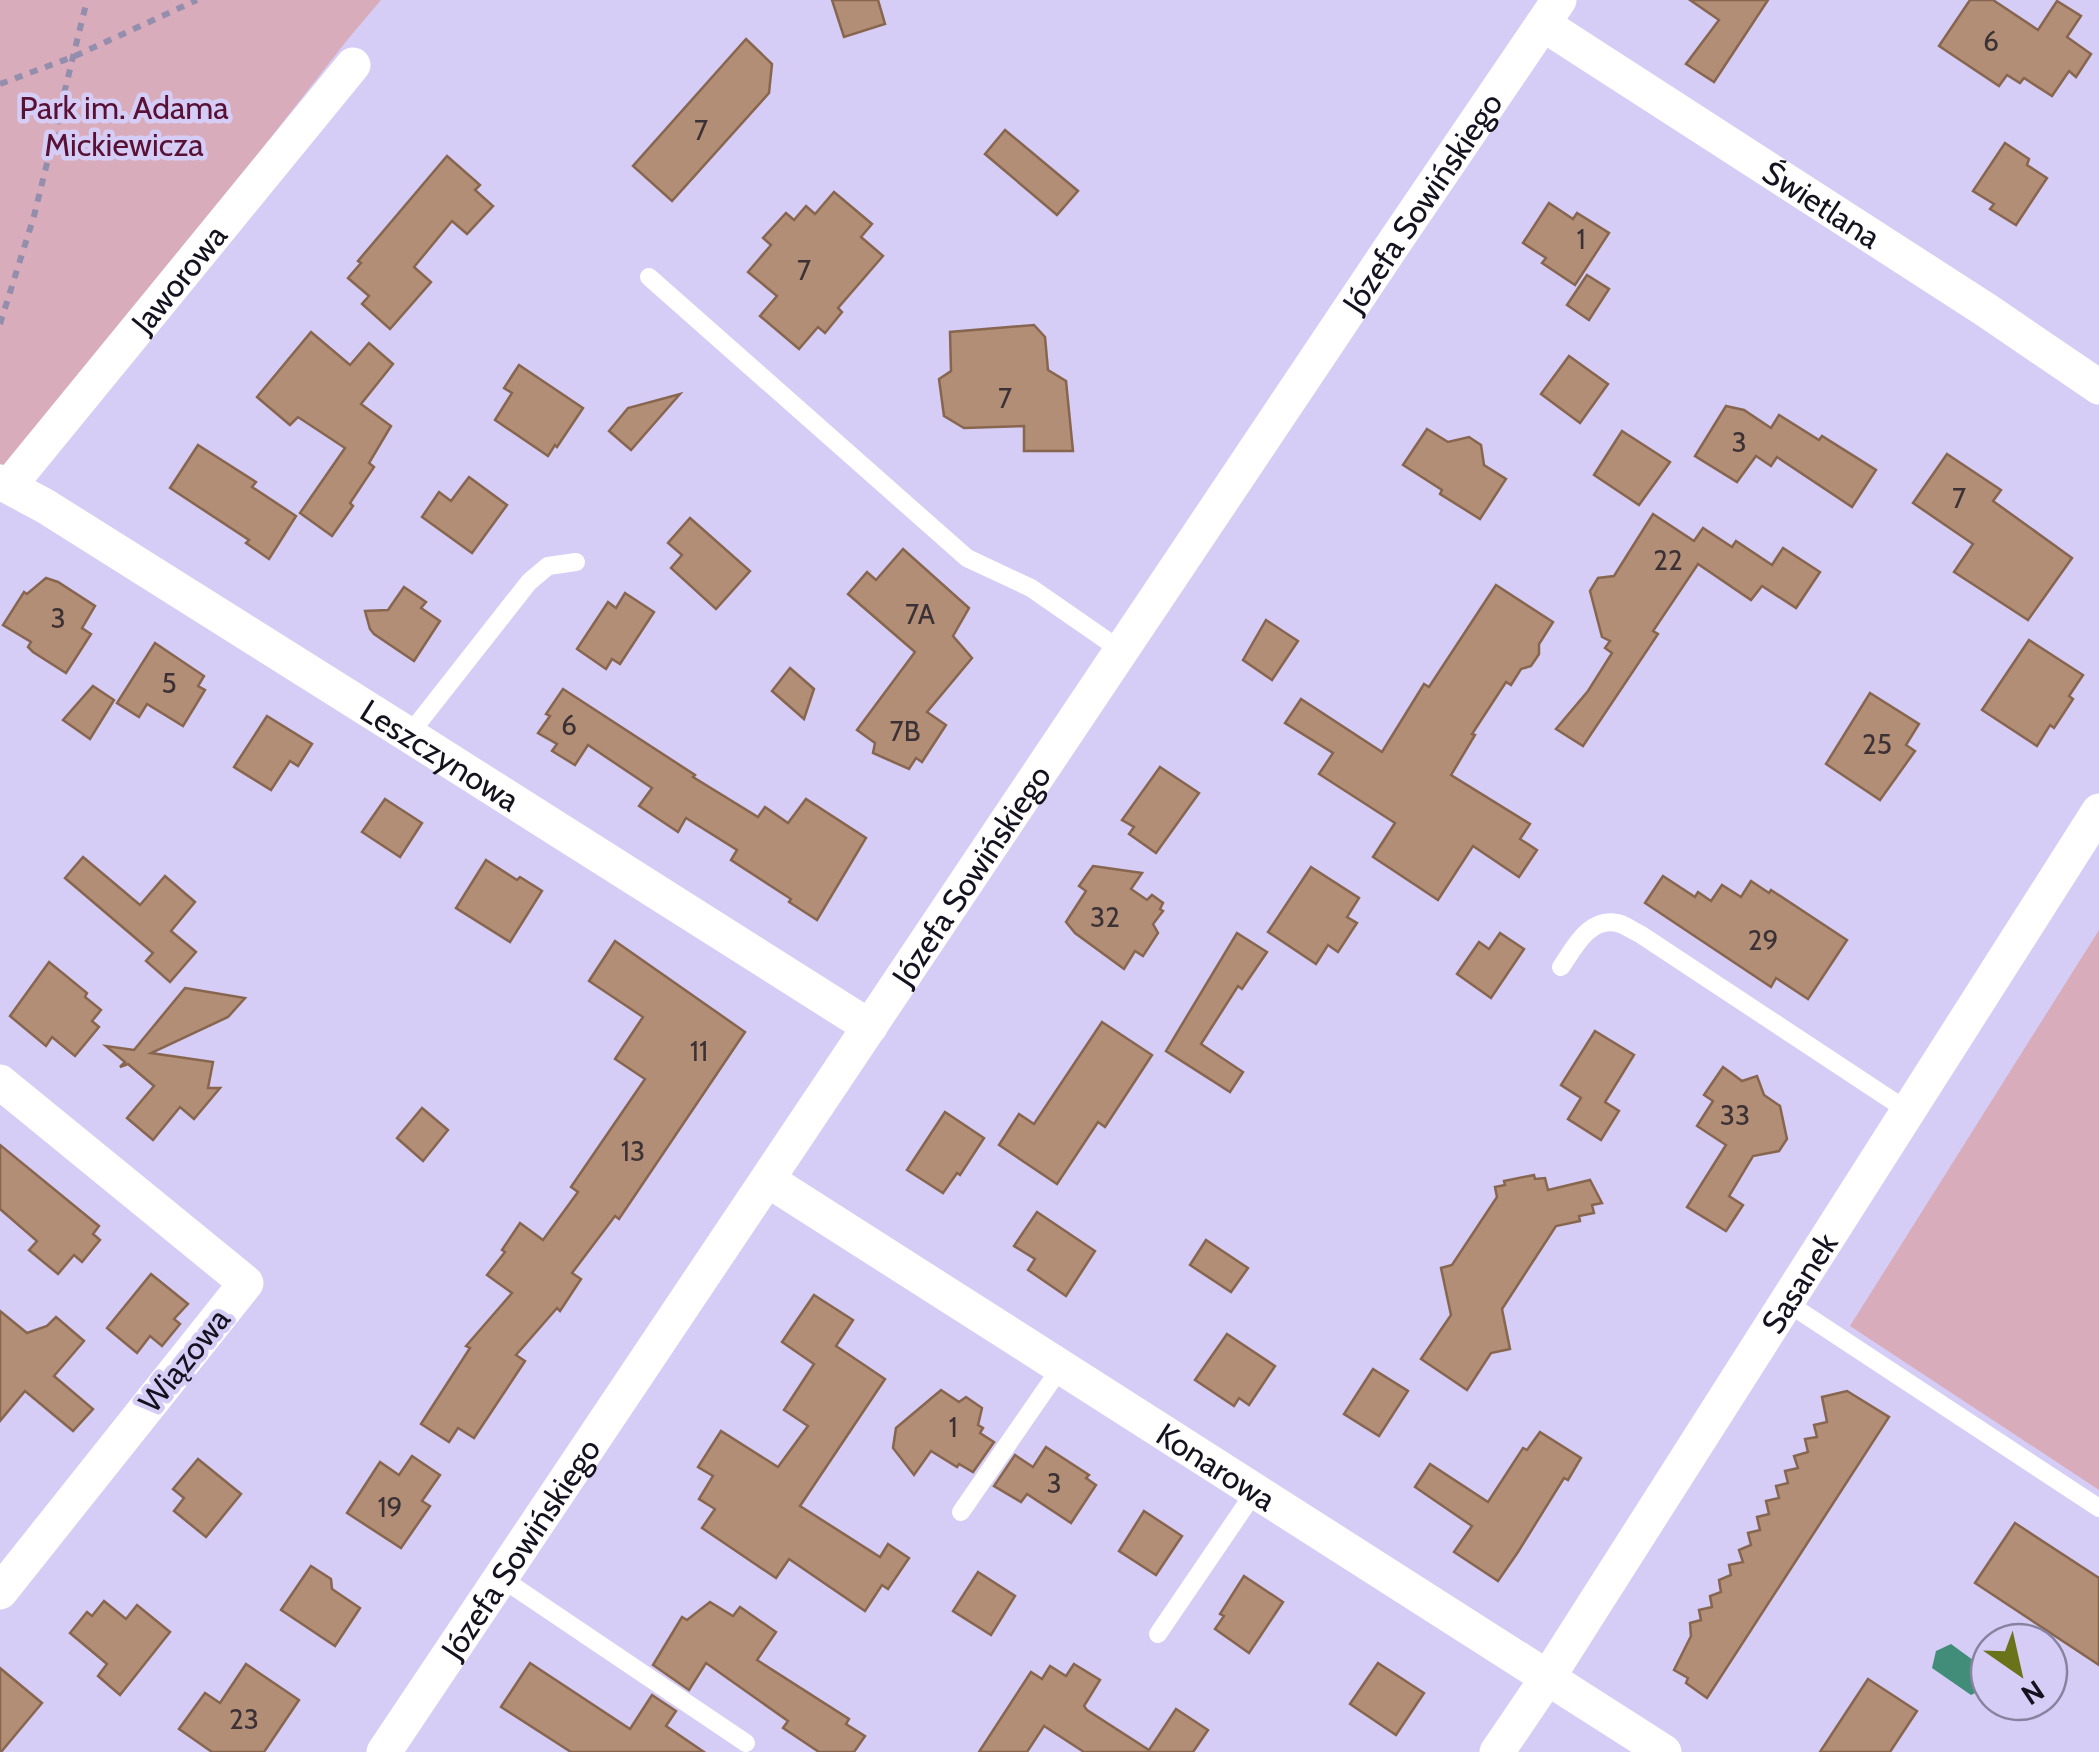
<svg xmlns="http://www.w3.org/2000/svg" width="2099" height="1752" viewBox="0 0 2099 1752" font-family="Cabin,sans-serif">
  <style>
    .green { fill: #d9acbc }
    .water { fill: #428d7a }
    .building { fill: #b28e76; stroke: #87654e; stroke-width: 2.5 }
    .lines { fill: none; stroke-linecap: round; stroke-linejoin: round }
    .path { stroke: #948ead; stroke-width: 6; stroke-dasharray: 8 8; stroke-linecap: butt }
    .service { stroke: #fff; stroke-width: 18 }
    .minor { stroke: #fff; stroke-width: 35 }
    .labels { text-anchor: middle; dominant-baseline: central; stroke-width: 9; stroke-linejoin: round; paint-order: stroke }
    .number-label { font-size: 28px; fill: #3c3135 }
    .park-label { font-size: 32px; fill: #591035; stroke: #d5cdf5 }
    .street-label { font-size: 32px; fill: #15121f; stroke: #d5cdf5 }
  </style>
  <rect width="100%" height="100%" fill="#d5cdf5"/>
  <g class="green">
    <polygon points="0,0 381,0 348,39 11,469 0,464"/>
    <polygon points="2099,930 2099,1490 1850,1326"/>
  </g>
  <polygon class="water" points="1951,1644 1988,1671 1987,1687 1971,1695 1932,1668 1936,1651"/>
  <g class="building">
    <polygon points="832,0 878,0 885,24 844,37"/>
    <polygon points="1690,0 1768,0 1714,82 1686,64 1719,20"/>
    <polygon points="1970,0 1993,0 2038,30 2057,1 2081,16 2067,37 2091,54 2076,77 2069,71 2052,96 2024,78 2020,83 2007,75 1999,86 1939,46"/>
    <polygon points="746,39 772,64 769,93 672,201 633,166"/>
    <polygon points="1005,130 1078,191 1057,215 985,154"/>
    <polygon points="2005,143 2029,159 2027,165 2047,178 2016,225 1990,209 1994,204 1973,191"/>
    <polygon points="447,156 480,185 475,190 493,206 467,234 452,221 414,267 431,282 390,329 362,304 369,296 348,278 361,263 358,261"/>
    <polygon points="834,192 872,224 861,237 883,256 838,308 842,312 825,333 818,327 799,349 760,316 777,296 748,272 771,245 763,238 786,213 794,220 806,206 815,214"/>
    <polygon points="1549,203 1573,219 1577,213 1609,233 1575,285 1542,263 1546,258 1523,243"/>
    <polygon points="1587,275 1609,289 1589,320 1567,305"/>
    <polygon points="1034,325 1045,337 1048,370 1066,381 1073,451 1024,451 1024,426 964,428 944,416 939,379 951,371 950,332"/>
    <polygon points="311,332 350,365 369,343 393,364 361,404 391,426 369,463 374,467 350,503 353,506 332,536 300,513 345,448 298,417 290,425 257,397"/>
    <polygon points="1569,356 1608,384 1580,423 1541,394"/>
    <polygon points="519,365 583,408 557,447 555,445 548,456 495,420 512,393 504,388"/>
    <polygon points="680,394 631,450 609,431 628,408"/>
    <polygon points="1726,406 1744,410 1771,428 1779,415 1819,440 1822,436 1876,470 1852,507 1777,457 1771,466 1756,456 1737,482 1695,456"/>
    <polygon points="1427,429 1448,442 1469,437 1481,445 1484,465 1506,479 1480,519 1440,494 1442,490 1403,465"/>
    <polygon points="1622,431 1670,462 1639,505 1594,475"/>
    <polygon points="198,445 256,482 252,487 296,516 269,559 246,543 249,540 170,488"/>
    <polygon points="1947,454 2001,490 1993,501 2072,558 2028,620 1954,572 1973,544 1913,503"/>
    <polygon points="469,477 507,505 472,553 422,517 439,492 451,501"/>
    <polygon points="1653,514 1694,541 1703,528 1732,547 1736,541 1772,565 1783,548 1820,572 1796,608 1762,586 1751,600 1698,564 1653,631 1658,634 1583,746 1556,729 1588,691 1612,653 1605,648 1610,641 1602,637 1590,591 1598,578 1614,576"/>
    <polygon points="690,518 750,571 716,609 671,568 682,555 668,543"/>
    <polygon points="903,549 969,608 953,636 972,658 927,712 946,725 922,762 916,758 909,769 873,753 875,743 857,730 915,652 848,594 867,572 876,580"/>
    <polygon points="46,578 58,582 95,606 82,628 91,634 66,673 33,652 28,647 31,642 3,625 24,592 27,594"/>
    <polygon points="1496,585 1553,622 1539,644 1539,654 1531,666 1521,669 1511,685 1506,682 1472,734 1475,735 1451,775 1530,824 1520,839 1537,850 1519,877 1473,846 1438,900 1373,857 1395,823 1319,774 1333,753 1285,723 1301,699 1382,752 1424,684 1429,687"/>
    <polygon points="404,587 426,602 421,608 440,621 414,661 374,634 370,629 365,611 388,610"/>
    <polygon points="625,593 654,612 620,664 612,659 606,669 577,649 608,602 616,608"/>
    <polygon points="1266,620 1298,641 1272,680 1243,660"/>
    <polygon points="2029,640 2083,675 2069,696 2073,699 2054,728 2050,725 2037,746 1982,710"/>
    <polygon points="155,643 204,676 198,686 205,690 183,726 147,704 139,717 117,703"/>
    <polygon points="790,668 814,689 804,719 772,691"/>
    <polygon points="93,686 114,700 90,739 63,720"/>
    <polygon points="563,689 695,775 693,777 758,817 765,807 788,823 806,799 866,838 817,920 789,902 791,899 731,860 737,850 686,818 678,832 639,806 652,788 588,745 575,765 552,751 557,744 538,733 550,716 546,714"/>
    <polygon points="1870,693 1919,724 1906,745 1915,751 1880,800 1826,764"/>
    <polygon points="267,716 312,744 298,766 290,761 271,790 234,767"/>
    <polygon points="1160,767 1199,793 1156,853 1129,834 1134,827 1122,820"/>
    <polygon points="385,799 422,823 400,857 362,832"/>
    <polygon points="83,857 140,905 165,876 195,902 171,931 196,952 170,982 146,961 153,953 65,878"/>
    <polygon points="486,860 517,880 520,877 542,891 510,942 456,908"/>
    <polygon points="1093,866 1142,873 1131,889 1147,900 1152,895 1163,903 1160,909 1163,911 1153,924 1158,933 1143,956 1135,951 1124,969 1075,933 1066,922 1086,891 1079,886"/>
    <polygon points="1311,867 1359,898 1347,917 1357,923 1338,952 1328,945 1316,964 1268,932"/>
    <polygon points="1663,876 1695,897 1698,892 1711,901 1722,885 1741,897 1751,881 1769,893 1771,890 1847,940 1808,999 1776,978 1771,987 1645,903"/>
    <polygon points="1237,933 1267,952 1242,989 1238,986 1201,1044 1243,1072 1230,1092 1166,1051"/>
    <polygon points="1500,933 1524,949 1491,998 1457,974 1479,942 1489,949"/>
    <polygon points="615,941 745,1032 619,1219 615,1216 572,1273 581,1279 560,1311 557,1308 516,1355 525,1361 474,1438 458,1428 449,1442 421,1424 470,1348 466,1346 512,1293 487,1275 505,1252 502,1250 520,1223 543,1240 578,1192 571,1187 645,1079 615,1059 643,1017 589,981"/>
    <polygon points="49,962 87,993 85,997 101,1010 92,1021 99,1027 75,1056 52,1037 46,1046 10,1016"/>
    <polygon points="185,988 245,998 228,1017 151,1053 213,1062 208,1088 220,1088 194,1119 180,1107 153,1140 127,1118 154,1086 128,1064 120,1067 125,1062 106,1046 134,1050"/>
    <polygon points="1102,1022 1152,1055 1105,1127 1098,1122 1057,1184 999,1145 1019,1114 1034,1124"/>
    <polygon points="1595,1031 1634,1055 1605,1102 1619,1111 1601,1140 1568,1119 1581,1098 1561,1085"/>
    <polygon points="1723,1067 1742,1081 1757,1076 1764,1095 1780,1106 1787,1139 1779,1151 1753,1156 1729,1196 1743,1205 1726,1231 1687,1207 1726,1145 1697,1126 1713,1101 1704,1095"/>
    <polygon points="422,1108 448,1130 423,1161 397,1138"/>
    <polygon points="945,1112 984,1138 960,1175 957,1173 943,1193 907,1170"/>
    <polygon points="0,1145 99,1226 93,1234 100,1240 82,1262 74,1255 58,1274 29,1250 37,1241 0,1209"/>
    <polygon points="1534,1175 1535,1179 1545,1178 1548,1190 1590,1180 1602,1203 1592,1205 1594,1213 1579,1216 1580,1221 1556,1226 1502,1309 1510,1349 1491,1353 1467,1390 1421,1359 1451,1315 1441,1268 1452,1265 1497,1197 1495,1187 1505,1185 1504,1181"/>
    <polygon points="1037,1212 1095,1251 1066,1296 1028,1270 1035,1259 1014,1246"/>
    <polygon points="1206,1240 1248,1268 1231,1292 1190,1265"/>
    <polygon points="151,1274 188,1304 174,1319 180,1324 162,1346 150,1336 137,1353 107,1328"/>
    <polygon points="814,1295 853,1320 836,1346 885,1379 800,1506 880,1557 888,1544 909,1558 888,1589 882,1585 865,1611 789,1559 776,1578 702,1528 715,1509 699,1499 713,1476 698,1467 721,1431 778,1467 808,1426 784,1410 814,1364 782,1342"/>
    <polygon points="0,1311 27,1333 47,1326 56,1317 84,1341 54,1376 93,1409 73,1431 25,1391 0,1421"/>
    <polygon points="1227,1334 1275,1366 1249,1405 1239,1398 1234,1406 1195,1380"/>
    <polygon points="1373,1369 1408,1391 1379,1436 1344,1414"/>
    <polygon points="941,1390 959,1402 966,1397 982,1408 978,1425 983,1428 980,1433 994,1442 973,1472 959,1464 957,1467 931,1451 914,1475 893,1448 896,1428"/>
    <polygon points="1847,1391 1889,1417 1707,1698 1686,1683 1688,1678 1674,1670 1691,1636 1690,1623 1701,1620 1699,1610 1712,1607 1710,1596 1721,1592 1719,1580 1731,1575 1729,1565 1743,1562 1739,1550 1751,1545 1748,1533 1760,1530 1757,1517 1769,1514 1766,1501 1779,1498 1776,1486 1788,1483 1785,1471 1798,1468 1794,1456 1808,1452 1805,1439 1817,1437 1814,1425 1827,1422 1822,1397"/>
    <polygon points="1540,1432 1581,1458 1568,1480 1564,1478 1518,1552 1498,1581 1454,1552 1472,1526 1415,1487 1430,1464 1488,1502 1523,1448 1527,1450"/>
    <polygon points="1046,1447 1089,1475 1086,1478 1096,1485 1071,1523 1027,1494 1021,1502 994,1486 1015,1455 1033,1467"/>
    <polygon points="412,1456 440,1475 422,1501 430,1506 401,1548 347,1513 380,1462 399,1475"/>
    <polygon points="198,1459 241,1494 206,1537 174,1511 184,1498 173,1489"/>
    <polygon points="1144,1511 1182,1536 1156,1575 1119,1551"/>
    <polygon points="2015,1523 2099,1578 2099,1665 1975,1583"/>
    <polygon points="311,1566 331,1579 332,1589 360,1608 335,1646 281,1610"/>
    <polygon points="978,1572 1015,1596 991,1635 953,1611"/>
    <polygon points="1244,1576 1283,1602 1249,1653 1215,1629 1224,1616 1220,1614"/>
    <polygon points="104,1601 126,1619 137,1605 170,1632 120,1695 98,1676 107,1664 70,1633 87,1612 92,1616"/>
    <polygon points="710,1602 733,1616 740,1607 776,1632 757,1660 849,1719 846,1724 865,1736 854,1752 819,1752 783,1728 788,1721 706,1663 689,1690 653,1665 682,1617 687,1620"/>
    <polygon points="530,1663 630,1729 652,1695 676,1711 666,1726 704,1752 571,1752 501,1707"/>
    <polygon points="1378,1663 1424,1693 1396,1735 1350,1704"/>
    <polygon points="246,1664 299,1700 264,1752 212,1752 179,1729 205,1693 220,1703"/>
    <polygon points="1074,1664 1100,1680 1084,1706 1087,1710 1149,1750 1176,1709 1208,1730 1193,1752 1084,1752 1044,1726 1027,1752 979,1752 1031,1672 1042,1679 1050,1666 1066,1676"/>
    <polygon points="0,1668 42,1703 1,1752 0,1752"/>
    <polygon points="1868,1679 1917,1711 1890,1752 1820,1752"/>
  </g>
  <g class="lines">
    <g class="path">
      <polyline points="0,84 75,56 197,0"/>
      <polyline points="0,324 34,216 87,0"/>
    </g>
    <g class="service">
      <polyline points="649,277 967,558 1031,588 1122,651"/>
      <polyline points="408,736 529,582 548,566 576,562"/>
      <path d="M1561 967C1574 948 1589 917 1617 923 1624 924 1633 931 1640 934L1908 1111"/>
      <polyline points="1786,1302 2099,1508"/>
      <polyline points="961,1512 1061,1367"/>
      <polyline points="501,1578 746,1743"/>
      <polyline points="1158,1634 1256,1490"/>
    </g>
    <g class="minor">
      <path id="s1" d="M1543 24 1986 310 2099 387"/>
      <path id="s2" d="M0 482 45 506C320 680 596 851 870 1027"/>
      <path id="s3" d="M9 486 353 65"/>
      <polyline points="0,1082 246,1283 0,1592"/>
      <path id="s4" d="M768 1180 1664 1752"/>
      <path id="s5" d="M384 1752 1396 240 1559 0"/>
      <path id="s6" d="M1497 1752 1548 1677 2099 811"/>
    </g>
  </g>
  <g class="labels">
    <g class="number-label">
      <text x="1991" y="41">6</text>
      <text x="701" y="130">7</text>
      <text x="1581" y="239">1</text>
      <text x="804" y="270">7</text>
      <text x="1005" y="398">7</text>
      <text x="1739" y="442">3</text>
      <text x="1959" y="498">7</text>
      <text x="1668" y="560">22</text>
      <text x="920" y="614">7A</text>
      <text x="58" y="618">3</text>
      <text x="169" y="683">5</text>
      <text x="569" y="725">6</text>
      <text x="905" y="731">7B</text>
      <text x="1877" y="744">25</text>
      <text x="1105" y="917">32</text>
      <text x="1763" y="940">29</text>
      <text x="699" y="1051">11</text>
      <text x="1735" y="1115">33</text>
      <text x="633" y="1151">13</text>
      <text x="953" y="1427">1</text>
      <text x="1054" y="1483">3</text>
      <text x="390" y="1507">19</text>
      <text x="244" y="1719">23</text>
    </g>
    <g class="park-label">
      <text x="124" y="107">Park im. Adama<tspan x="124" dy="37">Mickiewicza</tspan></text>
    </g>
    <g class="street-label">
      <text stroke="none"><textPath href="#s5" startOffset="1865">Józefa Sowińskiego</textPath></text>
      <text stroke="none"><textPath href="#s1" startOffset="332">Świetlana</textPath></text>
      <text stroke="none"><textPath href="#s3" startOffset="268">Jaworowa</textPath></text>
      <text stroke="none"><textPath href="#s2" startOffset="518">Leszczynowa</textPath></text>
      <text stroke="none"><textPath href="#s5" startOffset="1055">Józefa Sowińskiego</textPath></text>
      <text stroke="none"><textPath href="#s6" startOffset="558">Sasanek</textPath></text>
      <text transform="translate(184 1360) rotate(-51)">Wiązowa</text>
      <text stroke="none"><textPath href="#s4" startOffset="532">Konarowa</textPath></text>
      <text stroke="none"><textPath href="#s5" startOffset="245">Józefa Sowińskiego</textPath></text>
    </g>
  </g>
  <g transform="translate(2019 1672) rotate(146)"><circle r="48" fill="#d5cdf5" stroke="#88829f" stroke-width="2.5"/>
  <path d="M0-8L18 38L0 25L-18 38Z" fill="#6a721a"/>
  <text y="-15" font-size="28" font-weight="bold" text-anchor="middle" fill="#15121f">N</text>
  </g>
</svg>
